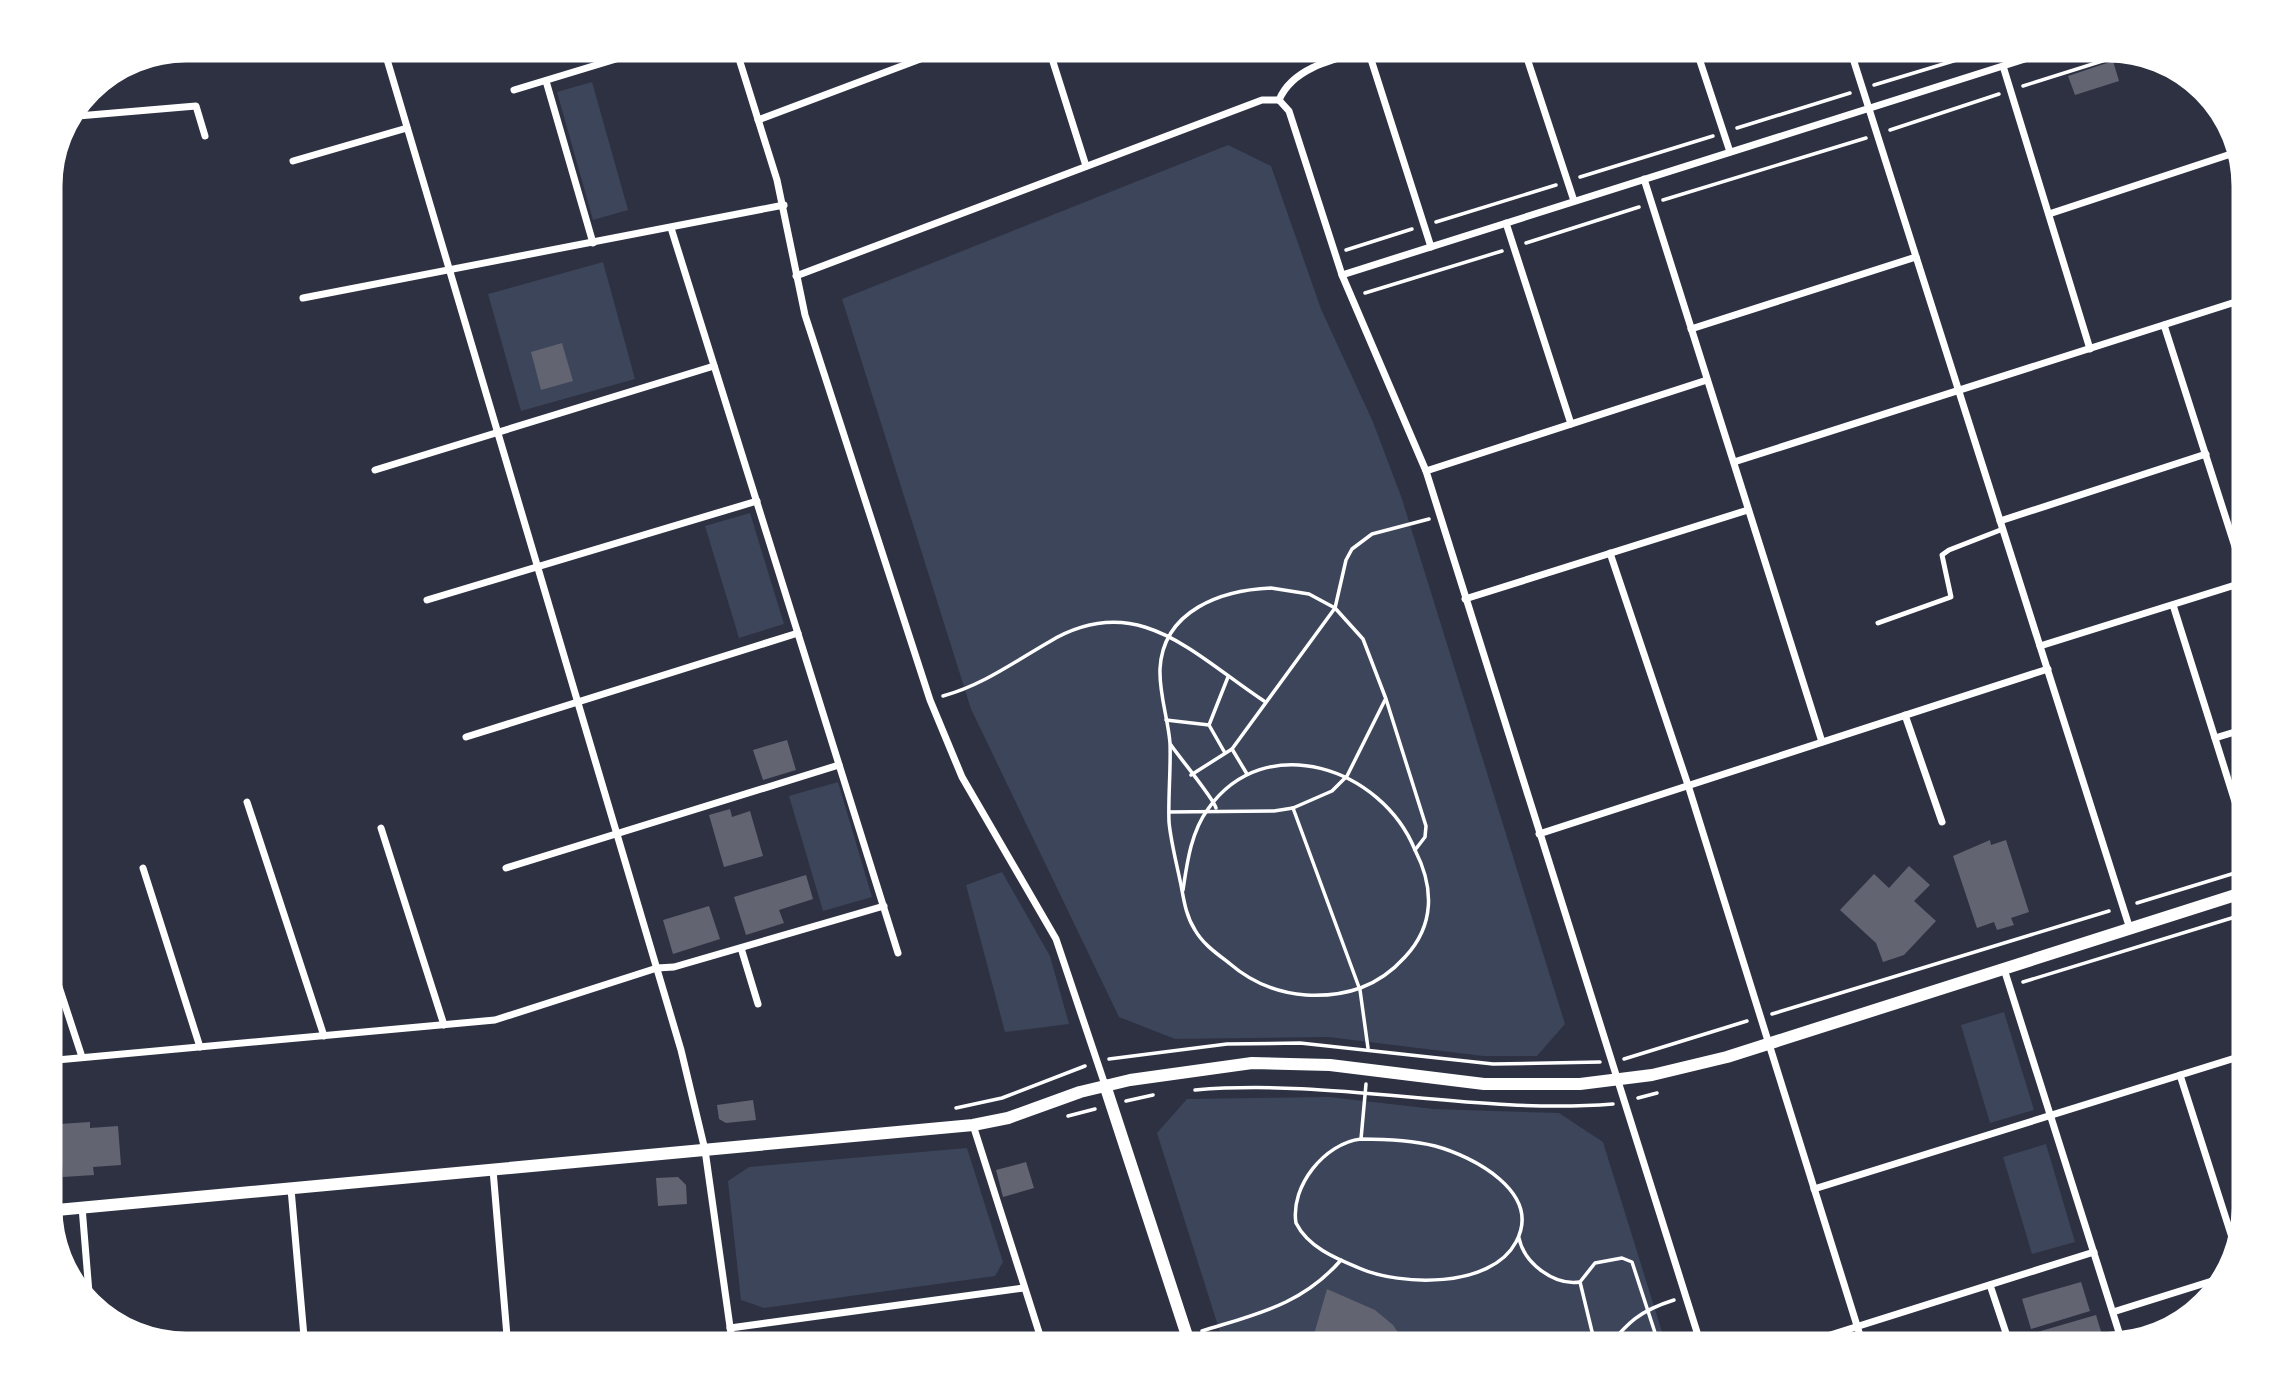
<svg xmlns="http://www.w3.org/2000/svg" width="2294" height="1394" viewBox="0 0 2294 1394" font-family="Barlow,sans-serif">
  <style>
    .green { fill: #3c4559 }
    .building { fill: #626471 }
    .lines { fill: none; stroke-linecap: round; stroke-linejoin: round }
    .path { stroke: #fff; stroke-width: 3.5 }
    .service { stroke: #fff; stroke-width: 5 }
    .minor { stroke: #fff; stroke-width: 7 }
    .tertiary { stroke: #fff; stroke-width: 12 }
    .rim { fill: none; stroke: #fff; stroke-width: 9 }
  </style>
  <rect width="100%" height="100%" fill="#2d3142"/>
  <g class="green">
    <polygon points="592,82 628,210 593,220 557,92"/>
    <polygon points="1228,145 1271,166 1321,309 1373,422 1402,499 1565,1024 1537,1056 1483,1056 1328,1037 1175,1039 1119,1017 971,709 842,299"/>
    <polygon points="603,262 635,379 521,411 488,294"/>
    <polygon points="750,513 784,624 739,638 705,526"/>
    <polygon points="838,782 872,897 823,911 789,796"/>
    <polygon points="1002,872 1050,956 1069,1024 1005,1032 966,885"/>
    <polygon points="2004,1012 2034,1110 1990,1123 1961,1025"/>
    <polygon points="1329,1097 1434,1109 1559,1113 1603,1142 1667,1348 1225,1348 1157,1133 1187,1099"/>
    <polygon points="2046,1144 2075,1242 2032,1254 2003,1157"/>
    <polygon points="967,1148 1003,1262 995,1276 764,1308 741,1300 728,1181 749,1167"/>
  </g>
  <g class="building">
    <polygon points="2113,61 2119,81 2075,95 2068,76"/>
    <polygon points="562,343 573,381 541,390 531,352"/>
    <polygon points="787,740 796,770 763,780 753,750"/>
    <polygon points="730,809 732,817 750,811 763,856 724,867 709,815"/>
    <polygon points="1990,840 1991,845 2006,840 2029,912 2011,918 2014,925 1997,930 1994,922 1977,928 1953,856"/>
    <polygon points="1909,866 1930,885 1914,901 1936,921 1904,955 1883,962 1876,943 1840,910 1874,874 1889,888"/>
    <polygon points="806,875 813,899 779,910 784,923 746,935 734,897"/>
    <polygon points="709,906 720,939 673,954 663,920"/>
    <polygon points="753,1100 756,1120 726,1123 719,1119 717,1105"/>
    <polygon points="90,1122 90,1128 118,1126 121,1165 93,1167 94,1175 63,1177 59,1124"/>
    <polygon points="1026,1162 1034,1188 1003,1197 996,1170"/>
    <polygon points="678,1177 686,1185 687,1204 658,1206 656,1178"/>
    <polygon points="2081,1282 2090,1311 2031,1329 2022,1299"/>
    <polygon points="1327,1289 1375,1310 1393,1325 1408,1348 1310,1348"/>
    <polygon points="2096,1315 2106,1348 2039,1348 2034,1333"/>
  </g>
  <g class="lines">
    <g class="path">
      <polyline points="1874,85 2003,46"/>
      <polyline points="2023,86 2131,52"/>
      <polyline points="1737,128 1850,93"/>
      <polyline points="1890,130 1999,94"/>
      <polyline points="1580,177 1713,136"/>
      <polyline points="1663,200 1866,138"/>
      <polyline points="1436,222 1556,185"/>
      <polyline points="1526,243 1639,207"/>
      <polyline points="1346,250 1412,229"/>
      <polyline points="1365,293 1502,251"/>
      <path d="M1271 588 1309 594 1335 608 1363 639 1386 699 1426 826 1425 837 1415 850C1434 887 1435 925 1405 957 1378 987 1346 997 1306 995 1277 993 1251 982 1229 963 1216 953 1203 944 1195 930 1186 916 1184 901 1181 885 1177 865 1171 843 1169 822 1168 796 1171 769 1170 743 1168 718 1159 694 1160 669 1163 610 1222 590 1271 588Z"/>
      <path d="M943 696C983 685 1014 662 1049 642 1137 589 1193 654 1264 701"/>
      <polyline points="1166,720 1209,725"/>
      <path d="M1171 745C1179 757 1214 799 1216 808"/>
      <polyline points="1232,749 1247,774"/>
      <polyline points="1225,753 1209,725 1228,677"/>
      <polyline points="1191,775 1232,749 1335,608 1346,560 1352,549 1372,534 1429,519"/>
      <polyline points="1293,808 1360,990 1368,1048"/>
      <polyline points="1169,812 1274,811 1293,808 1332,791 1347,776 1385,700"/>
      <path d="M1183 890C1187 863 1191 832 1208 809 1265 728 1382 768 1415 850"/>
      <polyline points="2137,903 2248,869"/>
      <polyline points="2023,982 2248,913"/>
      <polyline points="1772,1014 2109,911"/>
      <polyline points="1109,1059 1227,1044 1300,1043 1493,1064 1600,1062"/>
      <polyline points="1624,1059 1747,1021"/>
      <path d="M1195 1090C1337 1078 1472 1115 1613 1104"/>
      <polyline points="1638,1098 1657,1093"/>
      <polyline points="1126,1101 1153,1095"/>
      <polyline points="956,1108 1002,1098 1085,1066"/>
      <polyline points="1068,1116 1095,1109"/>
      <path d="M1361 1139C1385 1139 1411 1140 1435 1146 1472 1156 1543 1192 1516 1242 1491 1289 1400 1286 1359 1268 1335 1258 1308 1247 1296 1223 1290 1186 1325 1143 1361 1139Z"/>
      <polyline points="1361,1139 1366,1084"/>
      <path d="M1519 1238C1524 1263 1554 1286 1580 1282"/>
      <path d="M1202 1331C1256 1314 1302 1305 1341 1260"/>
      <polyline points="1596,1348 1580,1282 1595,1263 1622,1258 1632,1262 1660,1348"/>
      <path d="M1606 1348C1629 1322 1639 1311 1674 1300"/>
    </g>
    <polyline class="service" points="1878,623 1951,597 1942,555 1949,550 2003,529"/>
    <g class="minor">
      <polyline points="383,46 681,1050 705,1150 733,1348"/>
      <polyline points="735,46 777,180 805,315 930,700 962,777 1056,939 1105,1085"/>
      <polyline points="1048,46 1086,166"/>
      <polyline points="1523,46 1574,201"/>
      <polyline points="1695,46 1730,152"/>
      <polyline points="1849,46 2130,929"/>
      <polyline points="1368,50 1431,247"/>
      <polyline points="2003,66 2090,349"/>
      <polyline points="546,81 593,243"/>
      <polyline points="514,90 659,46"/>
      <polyline points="1279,100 1289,111 1342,275 1426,471 1702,1348"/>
      <path d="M1279 100C1295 62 1348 57 1383 46"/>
      <polyline points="66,117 196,106 205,136"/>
      <polyline points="758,120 955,46"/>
      <polyline points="293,161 407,128"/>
      <polyline points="1644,179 1822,742"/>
      <polyline points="2049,214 2240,151"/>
      <polyline points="1506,223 1571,424"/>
      <polyline points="671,228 898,953"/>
      <polyline points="1342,275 2066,46"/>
      <polyline points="796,276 1262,100 1279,100"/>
      <polyline points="303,298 784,205"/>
      <polyline points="2164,325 2246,581"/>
      <polyline points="1691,329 1916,257"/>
      <polyline points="1734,462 2248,298"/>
      <polyline points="375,470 714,366"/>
      <polyline points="1426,471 1707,380"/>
      <polyline points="2000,521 2206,454"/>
      <polyline points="1610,553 1688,785 1864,1348"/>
      <polyline points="1465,599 1748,510"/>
      <polyline points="427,600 757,501"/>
      <polyline points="2173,605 2248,843"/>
      <polyline points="2040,646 2248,581"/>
      <polyline points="1905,715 1942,822"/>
      <polyline points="466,737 798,633"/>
      <polyline points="2215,738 2248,728"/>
      <polyline points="247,802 324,1036"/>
      <polyline points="381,828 444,1025"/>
      <polyline points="1539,834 2048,669"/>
      <polyline points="143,868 200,1047"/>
      <polyline points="506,868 839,765"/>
      <polyline points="46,947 82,1057"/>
      <polyline points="741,948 758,1004"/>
      <polyline points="2004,969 2123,1345"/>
      <polyline points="46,1061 495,1020 657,968 674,967 884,906"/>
      <polyline points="2180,1075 2237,1253"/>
      <polyline points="973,1125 1044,1348"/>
      <polyline points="493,1170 508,1348"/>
      <polyline points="291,1189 305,1348"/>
      <polyline points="1814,1189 2248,1054"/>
      <polyline points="82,1207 90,1305"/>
      <polyline points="1990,1285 2011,1348"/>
      <polyline points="2113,1312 2231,1275"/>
      <polyline points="730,1328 1024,1288"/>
      <polyline points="1789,1348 2094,1252"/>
    </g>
    <g class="tertiary">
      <polyline points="1105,1085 1191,1348"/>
      <polyline points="46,1211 973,1125 1008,1118 1080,1092 1130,1080 1252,1063 1330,1065 1484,1084 1580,1084 1652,1075 1727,1057 2248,891"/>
    </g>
  </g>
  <path d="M0 0H2294V1394H0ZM186 58H2108A128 128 0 0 1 2236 186V1208A128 128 0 0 1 2108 1336H186A128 128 0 0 1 58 1208V186A128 128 0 0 1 186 58Z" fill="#fff" fill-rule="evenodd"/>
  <path class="rim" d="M186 58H2108A128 128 0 0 1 2236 186V1208A128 128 0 0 1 2108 1336H186A128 128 0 0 1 58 1208V186A128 128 0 0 1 186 58Z"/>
</svg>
